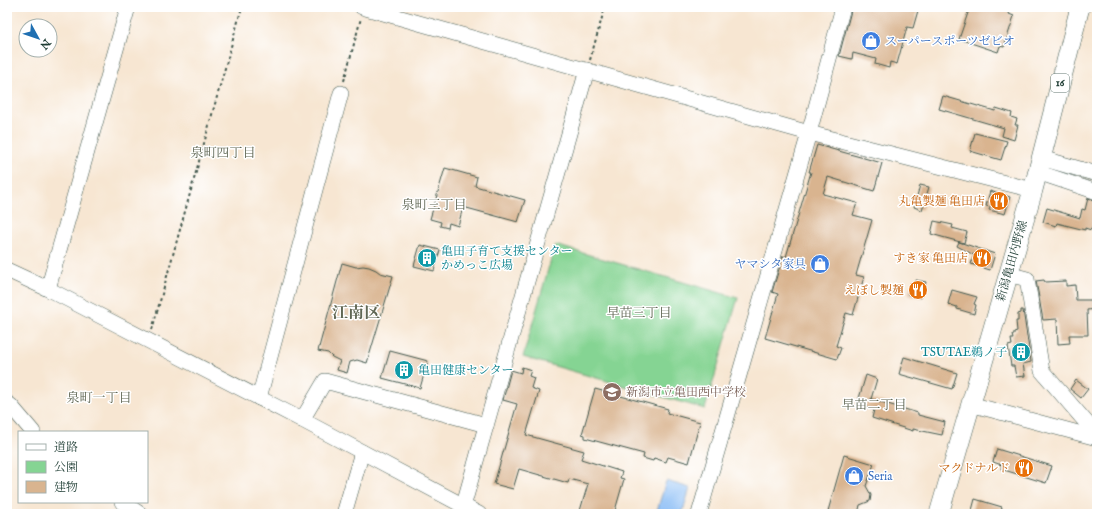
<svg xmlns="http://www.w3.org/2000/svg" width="1104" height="521" viewBox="0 0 1104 521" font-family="'IM FELL English','Noto Serif JP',serif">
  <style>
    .green { fill: #85d493; stroke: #528864 }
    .water { fill: #87bbf5; stroke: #537c94 }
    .building { fill: #d9b48f }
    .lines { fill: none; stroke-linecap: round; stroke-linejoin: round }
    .minor-casing { stroke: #3f564c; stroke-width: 16 }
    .major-casing { stroke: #3f564c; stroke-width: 20 }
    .path { stroke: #3f564c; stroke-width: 2; stroke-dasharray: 3 3; stroke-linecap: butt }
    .minor { stroke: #fff; stroke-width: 15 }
    .major { stroke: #fff; stroke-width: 19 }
    .labels { text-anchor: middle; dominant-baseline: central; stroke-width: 3; stroke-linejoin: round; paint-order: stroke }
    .shield { fill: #fff; stroke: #627771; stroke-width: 1 }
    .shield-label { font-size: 11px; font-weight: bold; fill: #1f3d34 }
    .shop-label { font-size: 12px; fill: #366cbe; stroke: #fff; text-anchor: start }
    .food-label { font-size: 12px; fill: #c56008; stroke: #fff; text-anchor: end }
    .culture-label { font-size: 12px; fill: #0d838f; stroke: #fff; text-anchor: start }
    .street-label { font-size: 12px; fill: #1f3d34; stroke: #fff }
    .education-label { font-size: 12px; fill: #785e54; stroke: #fff; text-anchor: start }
    .neighbourhood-label { font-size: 13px; fill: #606754; stroke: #fff }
    .district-label { font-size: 16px; font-weight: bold; fill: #606754; stroke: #fff }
  </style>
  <rect width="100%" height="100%" fill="#fff"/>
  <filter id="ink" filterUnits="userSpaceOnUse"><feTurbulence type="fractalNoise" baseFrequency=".025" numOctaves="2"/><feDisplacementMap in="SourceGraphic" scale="8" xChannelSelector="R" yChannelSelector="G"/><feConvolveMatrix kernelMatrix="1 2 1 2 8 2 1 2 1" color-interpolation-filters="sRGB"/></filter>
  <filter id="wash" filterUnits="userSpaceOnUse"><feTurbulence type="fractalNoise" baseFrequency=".012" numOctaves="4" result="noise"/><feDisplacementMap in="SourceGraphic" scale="16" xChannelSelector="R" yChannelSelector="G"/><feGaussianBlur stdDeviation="0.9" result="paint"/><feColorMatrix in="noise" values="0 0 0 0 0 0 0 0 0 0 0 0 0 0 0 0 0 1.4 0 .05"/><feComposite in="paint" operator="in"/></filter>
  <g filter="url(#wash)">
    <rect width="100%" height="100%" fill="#f7e6d2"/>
    <polygon class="green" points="555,245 738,298 705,409 523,357"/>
    <polygon class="water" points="666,481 690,488 682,514 656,514"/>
    <g id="blocks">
      <g class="building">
        <polygon points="852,7 919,7 913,28 907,27 897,64 890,62 889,68 875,64 876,59 853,53 852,59 839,56"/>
        <polygon points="970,7 1011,7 1009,14 1014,16 1004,47 1000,46 998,52 959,39"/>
        <polygon points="943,96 995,111 996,108 1012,113 1011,117 1017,119 1015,125 1018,125 1014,140 1002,136 1004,128 939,109"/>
        <polygon points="975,133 1007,141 1001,160 970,151"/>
        <polygon points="817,145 882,163 874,191 828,177 823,194 857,203 853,215 872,220 856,275 864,277 853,315 846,313 836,346 841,348 837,359 765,338 778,294 772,292 783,256 786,257 811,172 809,172"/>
        <polygon points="445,168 477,177 475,186 525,200 518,222 463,207 458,226 449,223 448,228 440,226 441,222 430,219"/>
        <polygon points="920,185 929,187 922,210 914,207"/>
        <polygon points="990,191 1010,197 1005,214 989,210 990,207 986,206"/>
        <polygon points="1088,198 1097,201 1097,226 1093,225 1091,230 1085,228 1085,230 1057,223 1056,226 1043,222 1047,208 1080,218 1082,209 1085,210"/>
        <polygon points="934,221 953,225 952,228 967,232 964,243 931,234"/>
        <polygon points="959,242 995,254 990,270 971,264 974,255 957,246"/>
        <polygon points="420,245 440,250 434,271 414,266"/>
        <polygon points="342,263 356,267 363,266 369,267 376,270 380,273 393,276 367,363 357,360 350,362 347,373 337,370 340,361 332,357 328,353 318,351"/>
        <polygon points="916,280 926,282 921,298 908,294 911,285 914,286"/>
        <polygon points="1044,280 1045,282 1066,281 1066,286 1075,285 1076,300 1095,300 1096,309 1087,310 1088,335 1069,335 1070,343 1058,344 1057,319 1043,320 1036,281"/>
        <polygon points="952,290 977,297 974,304 976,305 974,314 957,309 957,307 948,304"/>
        <polygon points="1021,310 1023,310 1031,362 1023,364 1025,376 1016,377 1014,366 1011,366 1008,346 1012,345 1011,339 1013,339 1012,335 1014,335 1014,332 1017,331 1016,321 1018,321 1018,314 1021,313"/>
        <polygon points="390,351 428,361 420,388 382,378"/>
        <polygon points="904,357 957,373 952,389 899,374"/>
        <polygon points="522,367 531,370 529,376 534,378 531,388 539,391 526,435 584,451 581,459 622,472 620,478 624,479 614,514 579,514 588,484 569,479 568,483 519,469 513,489 494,484 517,404 503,400 511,370 521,373"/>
        <polygon points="866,375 877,379 871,399 918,413 918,415 945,422 942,435 913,429 913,431 872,418 874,410 857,405"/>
        <polygon points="1076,380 1088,389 1081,398 1070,389"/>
        <polygon points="595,389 668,409 667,413 700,422 689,463 668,457 666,462 654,458 653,461 643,458 644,454 585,438 585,435 582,434"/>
        <polygon points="997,449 1052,466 1046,483 1001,469 1002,465 993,462"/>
        <polygon points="844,455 874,464 866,486 871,495 870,501 860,505 858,514 838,514 828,511"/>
        <polygon points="975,499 1002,507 1000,514 971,514"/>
      </g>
    </g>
  </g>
  <g filter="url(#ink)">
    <use href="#blocks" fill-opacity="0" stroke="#3f564c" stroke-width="1"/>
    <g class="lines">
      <defs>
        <g id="minor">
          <polyline points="362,7 809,133 1033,190"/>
          <polyline points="1041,158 1097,174"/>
          <polyline points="1037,172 1097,192"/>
          <polyline points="7,270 48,289 302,420 479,514"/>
          <polyline points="1008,274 1027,279 1042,371 1097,435"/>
          <polyline points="48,289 128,7"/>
          <polyline points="259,398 341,93"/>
          <polyline points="7,403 11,406 33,432"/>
          <polyline points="970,404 1097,438"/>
          <polyline points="302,420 325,381 486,425"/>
          <polyline points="122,502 140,514"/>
          <polyline points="344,514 362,452"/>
          <polyline points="461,514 587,70"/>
          <polyline points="699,514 809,133 843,7"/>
        </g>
        <polyline id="major" points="939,514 1033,190 1080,7"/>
      </defs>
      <use href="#minor" class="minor-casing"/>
      <use href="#major" class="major-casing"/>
      <g class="path">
        <polyline points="590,60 605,7"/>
        <polyline points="344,81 361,18"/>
        <polyline points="152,330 242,7"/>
      </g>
      <use href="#minor" class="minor"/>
      <use href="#major" class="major"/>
    </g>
  </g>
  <defs>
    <symbol id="shop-disc" viewBox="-11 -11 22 22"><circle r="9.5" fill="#3f7fe0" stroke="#fff"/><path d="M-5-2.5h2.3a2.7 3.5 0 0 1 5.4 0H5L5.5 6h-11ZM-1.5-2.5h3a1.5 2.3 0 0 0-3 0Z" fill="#fff"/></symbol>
    <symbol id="restaurant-disc" viewBox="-11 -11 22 22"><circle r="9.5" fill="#e8710a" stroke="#fff"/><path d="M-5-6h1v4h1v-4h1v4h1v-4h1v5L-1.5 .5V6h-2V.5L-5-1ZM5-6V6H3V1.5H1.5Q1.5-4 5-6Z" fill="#fff"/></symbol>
    <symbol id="building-disc" viewBox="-11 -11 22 22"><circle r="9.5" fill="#0f9aa8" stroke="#fff"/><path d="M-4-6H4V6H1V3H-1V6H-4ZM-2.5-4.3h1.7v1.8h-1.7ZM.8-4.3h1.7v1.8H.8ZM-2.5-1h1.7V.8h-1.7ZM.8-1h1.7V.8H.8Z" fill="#fff"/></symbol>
    <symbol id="school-disc" viewBox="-11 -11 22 22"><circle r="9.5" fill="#8d6e63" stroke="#fff"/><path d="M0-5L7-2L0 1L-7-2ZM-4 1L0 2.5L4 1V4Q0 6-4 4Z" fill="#fff"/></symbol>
  </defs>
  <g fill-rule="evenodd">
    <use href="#shop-disc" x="860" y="30" width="22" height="22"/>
    <use href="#restaurant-disc" x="988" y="190" width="22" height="22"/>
    <use href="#building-disc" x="416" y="247" width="22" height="22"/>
    <use href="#restaurant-disc" x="971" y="247" width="22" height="22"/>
    <use href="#shop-disc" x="809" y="253" width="22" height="22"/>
    <use href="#restaurant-disc" x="907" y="279" width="22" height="22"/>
    <use href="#building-disc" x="1010" y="341" width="22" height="22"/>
    <use href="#building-disc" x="393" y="359" width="22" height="22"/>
    <use href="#school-disc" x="601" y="381" width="22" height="22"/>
    <use href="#restaurant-disc" x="1013" y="457" width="22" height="22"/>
    <use href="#shop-disc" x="843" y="465" width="22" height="22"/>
  </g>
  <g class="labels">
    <rect class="shield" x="1051" y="74" width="18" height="18" rx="3"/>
    <g class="shield-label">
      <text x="1060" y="83">16</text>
    </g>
    <g class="shop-label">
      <text x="885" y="41">スーパースポーツゼビオ</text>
      <text x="806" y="264" text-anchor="end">ヤマシタ家具</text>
      <text x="868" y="476">Seria</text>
    </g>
    <g class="food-label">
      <text x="985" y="201">丸亀製麺 亀田店</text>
      <text x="968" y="258">すき家 亀田店</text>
      <text x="904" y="290">えぼし製麺</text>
      <text x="1010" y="468">マクドナルド</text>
    </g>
    <g class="culture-label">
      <text x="441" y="251">亀田子育て支援センター<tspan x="441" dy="14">かめっこ広場</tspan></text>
      <text x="1007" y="352" text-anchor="end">TSUTAE鵜ノ子</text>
      <text x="418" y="370">亀田健康センター</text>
    </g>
    <g class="street-label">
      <text transform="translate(1012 261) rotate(-74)">新潟亀田内野線</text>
    </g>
    <g class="education-label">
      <text x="626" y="392">新潟市立亀田西中学校</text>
    </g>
    <g class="neighbourhood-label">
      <text x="223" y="153">泉町四丁目</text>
      <text x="434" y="205">泉町三丁目</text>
      <text x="639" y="313">早苗三丁目</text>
      <text x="99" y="398">泉町一丁目</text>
      <text x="874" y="405">早苗二丁目</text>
    </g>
    <g class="district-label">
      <text x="356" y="314">江南区</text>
    </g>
  </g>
  <rect width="1104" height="521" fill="none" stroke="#fff" stroke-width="24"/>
  <rect x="18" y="431" width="130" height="72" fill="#ffffff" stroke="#a5b1ae"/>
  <rect x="26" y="444" width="20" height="6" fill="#ffffff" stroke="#a5b1ae"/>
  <text x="54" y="451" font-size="12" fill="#1f3d34">道路</text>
  <rect x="26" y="461" width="20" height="12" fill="#85d493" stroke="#a5b1ae"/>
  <text x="54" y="471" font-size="12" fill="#1f3d34">公園</text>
  <rect x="26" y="481" width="20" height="12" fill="#d9b48f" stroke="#a5b1ae"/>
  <text x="54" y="491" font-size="12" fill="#1f3d34">建物</text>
  <g transform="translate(38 38) rotate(130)"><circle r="19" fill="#ffffff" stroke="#a5b1ae"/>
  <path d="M0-3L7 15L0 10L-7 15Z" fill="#1f6fb2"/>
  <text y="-6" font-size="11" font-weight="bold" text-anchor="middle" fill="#1f3d34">N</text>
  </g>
</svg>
